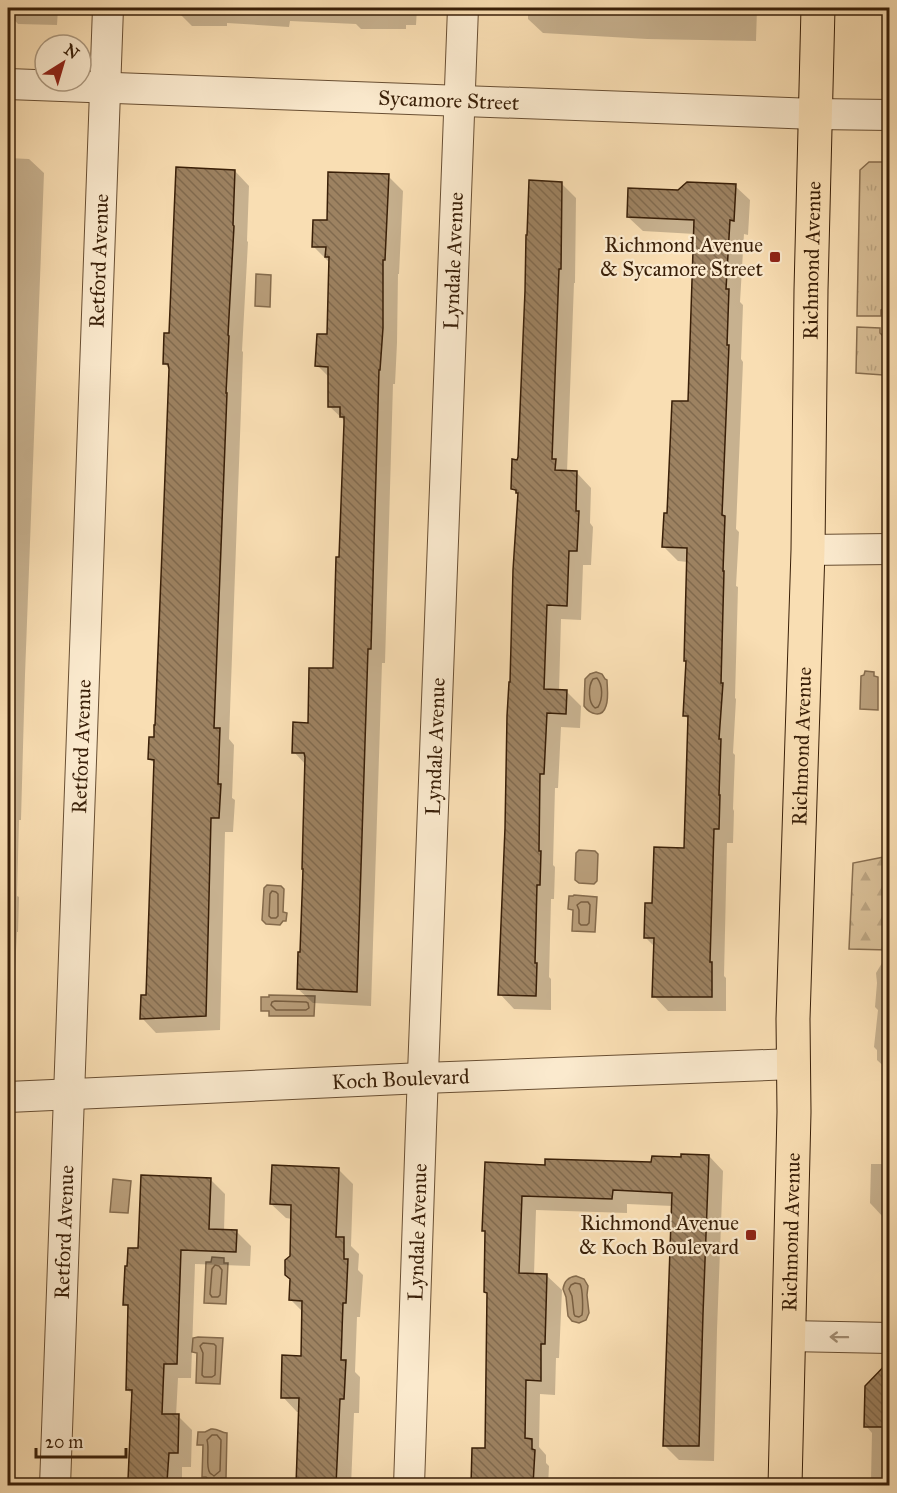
<svg xmlns="http://www.w3.org/2000/svg" width="897" height="1493" viewBox="0 0 897 1493" font-family="'IM FELL Great Primer',serif">
  <style>
    .grass { fill: url(#grass-tufts); stroke: #886e4f; stroke-width: 1.5 }
    .forest { fill: url(#forest-firs); stroke: #886e4f; stroke-width: 1.5 }
    .water { fill: #b89d79; stroke: #856b4c; stroke-width: 1.5 }
    .shadow { fill: #0003 }
    .lines { fill: none; stroke-linecap: round; stroke-linejoin: round }
    .shore { stroke: #785e40; stroke-width: 1.5 }
    .building { fill: url(#building-back-hatch); stroke: #391f08; stroke-width: 1.5 }
    .minor-casing { stroke: #694f33; stroke-width: 32 }
    .major-casing { stroke: #391f08; stroke-width: 35 }
    .minor { stroke: #fbeace; stroke-width: 30 }
    .major { stroke: #f9deb3; stroke-width: 33 }
    .oneway { stroke: #a48f75 }
    .poi-dot { fill: #8f2418; stroke: #fbeace; stroke-width: 2 }
    .labels { text-anchor: middle; dominant-baseline: central; stroke-width: 4.5; stroke-linejoin: round; paint-order: stroke }
    .street-label { font-size: 21px; fill: #391f08; stroke: #fbeace }
    .poi-label { font-size: 21px; fill: #391f08; stroke: #fbeace; text-anchor: end }
  </style>
  <defs>
    <pattern id="grass-tufts" width="24" height="20" patternUnits="userSpaceOnUse" patternTransform="scale(1.5)"><rect width="24" height="20" fill="#d8be96"/><path d="M3 7l-1-3M5 7V3M7 7l1-3M15 17l-1-3M17 17v-4M19 17l1-3" fill="none" stroke="#baa380"/></pattern>
    <pattern id="forest-firs" width="22" height="20" patternUnits="userSpaceOnUse" patternTransform="scale(1.5)"><rect width="22" height="20" fill="#d8be96"/><path d="M5 1l3.5 6h-7zM16 11l3.5 6h-7z" fill="#baa380"/></pattern>
    <pattern id="building-back-hatch" width="6" height="6" patternUnits="userSpaceOnUse" patternTransform="scale(1.5)"><rect width="6" height="6" fill="#9d8261"/><path d="M-1 5l2 2M0 0l6 6M5-1l2 2" fill="none" stroke="#816a4e"/></pattern>
  </defs>
  <rect width="100%" height="100%" fill="#f9deb3"/>
  <filter id="stains"><feTurbulence type="fractalNoise" baseFrequency=".00333" numOctaves="4"/><feColorMatrix values="0 0 0 0 .2 0 0 0 0 .09 0 0 0 0 .02 0 0 0 .5 -.17"/></filter>
  <radialGradient id="worn" r=".72"><stop offset=".6" stop-color="#630" stop-opacity="0"/><stop offset="1" stop-color="#630" stop-opacity=".3"/></radialGradient>
  <g class="grass">
    <polygon points="869,162 889,162 889,257 886,263 883,309 881,310 881,316 857,316 860,170"/>
    <polygon points="857,327 880,328 880,333 883,336 883,375 856,373"/>
  </g>
  <polygon class="forest" points="889,856 889,950 849,949 853,863"/>
  <g class="water">
    <polygon points="256,274 271,275 270,307 255,306"/>
    <polygon points="865,671 874,672 874,676 878,677 878,710 860,709 861,676 864,675"/>
    <path d="M596 672 602 674 605 679 607 680C607 687 609 698 606 706 602 719 590 714 584 706L585 679 590 674Z"/>
    <polygon points="579,850 595,851 598,854 597,881 594,884 579,883 575,880 576,853"/>
    <polygon points="267,885 281,886 284,889 283,912 287,913 286,921 283,921 280,925 266,924 262,920 264,888"/>
    <polygon points="574,895 597,897 595,932 572,931 573,910 568,909 569,896 573,896"/>
    <polygon points="269,995 315,996 314,1016 269,1016 269,1011 261,1011 261,997 269,997"/>
    <polygon points="113,1179 131,1181 128,1213 110,1212"/>
    <polygon points="212,1257 224,1258 224,1263 228,1263 226,1304 204,1303 206,1262 211,1262"/>
    <path d="M576 1276 584 1279 588 1286 587 1295 589 1313 586 1320 579 1323 572 1321 568 1316 566 1297 563 1289C564 1282 568 1277 576 1276Z"/>
    <polygon points="198,1337 223,1338 220,1384 196,1383 197,1353 192,1352 193,1338"/>
    <path d="M211 1429C218 1428 221 1433 227 1433L226 1478H221L215 1482 209 1480 206 1477H202L203 1445H197L198 1432H205Z"/>
  </g>
  <g class="shadow">
    <polygon points="8,8 58,8 57,25 18,24 8,13"/>
    <polygon points="177,8 417,8 416,25 406,25 406,29 361,29 356,24 290,21 289,27 227,23 227,26 192,26 177,11"/>
    <polygon points="528,8 757,8 756,41 647,39 543,33 528,19"/>
    <polygon points="8,158 29,159 44,173 25,675 21,820 19,820 17,896 19,897 18,932 17,932 14,988 8,987"/>
    <polygon points="235,171 249,186 247,241 248,242 242,351 243,352 241,409 229,739 234,745 232,798 235,800 233,832 225,832 220,1030 156,1033 142,1018 147,996 155,764 150,759 155,739 170,369 164,363 171,335"/>
    <polygon points="388,176 403,191 399,274 398,274 397,343 395,384 393,384 385,663 382,663 371,1006 313,1003 298,989 301,954 306,765 294,752 309,724 335,670 345,421 329,406 330,378 317,365 328,336 331,261 328,261 313,246 328,222"/>
    <polygon points="561,183 576,198 575,283 574,283 567,472 577,473 591,488 590,523 593,527 591,565 583,565 581,620 561,619 559,691 566,691 581,706 580,728 561,727 558,788 555,788 553,865 555,867 554,899 551,899 549,977 551,979 551,1010 514,1009 500,994 519,495 513,489 518,461"/>
    <polygon points="735,186 750,200 748,235 744,234 740,302 743,305 741,359 743,362 736,529 739,532 736,586 738,587 735,698 736,699 733,753 735,755 733,809 734,811 733,843 727,843 724,976 726,978 726,1011 668,1011 654,996 655,947 645,937 654,905 685,850 689,720 684,715 687,662 688,562 678,561 664,547 669,515 689,403 695,234 643,231 628,217 678,191"/>
    <polygon points="886,734 890,734 890,838 887,835 888,773 886,771"/>
    <polygon points="885,958 890,958 890,1072 877,1060 877,1050 874,1047 878,1010 875,1007 877,983 876,973"/>
    <polygon points="709,1156 723,1171 717,1330 714,1461 679,1460 664,1445 673,1206 627,1204 627,1213 536,1210 534,1275 547,1276 562,1290 559,1358 556,1358 555,1395 540,1394 539,1447 546,1455 546,1463 549,1466 548,1486 472,1486 474,1449 487,1450 489,1295 486,1292 486,1233 484,1230 546,1166 653,1164 683,1159"/>
    <polygon points="871,1164 890,1164 890,1218 884,1218 870,1203"/>
    <polygon points="339,1170 353,1184 351,1246 359,1254 358,1270 363,1275 360,1317 357,1317 355,1372 360,1377 359,1413 354,1413 351,1486 297,1486 300,1412 297,1412 283,1397 303,1357 304,1313 291,1300 292,1219 286,1218 271,1204"/>
    <polygon points="211,1180 225,1194 224,1231 236,1231 251,1246 250,1266 195,1264 191,1378 178,1378 176,1416 178,1416 192,1430 191,1467 182,1467 182,1486 128,1486 133,1395 127,1389 130,1309 125,1304 140,1250"/>
    <polygon points="8,1277 9,1278 8,1315"/>
    <polygon points="890,1378 890,1486 876,1486 871,1480 872,1433 866,1426"/>
  </g>
  <g class="lines">
    <g class="shore">
      <path d="M597 678C603 685 603 699 598 707L595 708C588 703 588 686 593 679Z"/>
      <polygon points="272,891 276,892 278,894 278,916 276,918 271,918 269,916 270,894"/>
      <polygon points="581,902 588,902 590,905 589,923 587,925 581,925 579,923 579,910 577,905"/>
      <polygon points="275,1001 306,1002 308,1003 309,1008 306,1010 276,1010 271,1005 272,1002"/>
      <polygon points="215,1265 219,1266 222,1270 220,1295 218,1297 212,1297 210,1294 212,1269"/>
      <path d="M575 1283 580 1284C583 1289 583 1310 582 1315L579 1317 575 1316 574 1314 572 1296 569 1289 571 1285Z"/>
      <polygon points="203,1343 214,1344 216,1346 215,1375 212,1377 204,1377 202,1375 203,1353 200,1346"/>
      <path d="M212 1435H217L221 1440 220 1471 214 1476C213 1475 211 1474 210 1473 205 1467 210 1449 207 1440Z"/>
    </g>
  </g>
  <g class="building">
    <polygon points="176,167 235,170 233,225 234,226 228,335 229,336 226,393 227,393 214,728 220,728 218,784 221,784 219,818 211,818 206,1016 140,1019 141,995 146,995 154,760 148,759 149,737 154,737 154,725 155,725 164,502 169,369 168,364 163,364 164,333 169,333"/>
    <polygon points="328,172 389,174 385,260 383,260 383,328 380,370 379,370 371,649 368,649 357,992 297,989 298,952 300,952 303,869 302,869 305,757 304,753 292,753 293,722 308,723 309,668 333,668 336,557 339,557 344,423 344,417 340,417 340,407 328,407 328,367 315,366 317,334 327,334 329,257 325,257 326,247 312,247 313,220 327,220"/>
    <polygon points="529,180 562,182 561,269 559,269 552,459 556,459 555,470 577,471 576,511 579,511 577,551 569,551 567,606 547,605 544,689 567,690 566,714 547,713 544,774 540,774 539,851 541,851 540,885 537,885 535,963 537,963 536,996 498,995 505,828 507,716 509,682 510,682 513,570 518,493 516,493 516,490 511,489 512,459 517,460 518,457 525,291 526,235 527,235"/>
    <polygon points="687,182 736,184 734,221 730,220 726,289 729,289 727,345 729,345 722,515 725,516 723,571 724,571 721,683 723,683 719,739 721,739 719,795 720,795 719,829 714,829 710,962 712,962 712,997 652,997 654,938 644,938 645,903 652,903 654,847 684,848 688,716 683,716 686,661 684,661 687,548 662,547 664,513 667,513 672,401 688,401 694,220 627,217 628,188 678,190"/>
    <polygon points="681,1154 709,1155 703,1314 699,1446 663,1446 672,1193 613,1190 612,1199 522,1196 519,1273 547,1274 545,1344 541,1344 541,1381 526,1380 525,1438 532,1439 532,1449 535,1450 533,1485 471,1485 472,1448 485,1448 487,1293 484,1292 485,1231 482,1231 485,1162 545,1165 545,1159 651,1162 652,1156 681,1157"/>
    <polygon points="272,1165 339,1168 336,1237 344,1237 344,1259 348,1259 346,1303 343,1303 341,1360 346,1360 344,1399 340,1399 336,1485 296,1485 299,1398 281,1398 282,1355 301,1356 302,1301 289,1300 290,1279 285,1275 285,1260 290,1256 291,1205 270,1204"/>
    <polygon points="141,1175 211,1178 209,1229 237,1230 236,1252 181,1250 177,1364 164,1364 162,1414 179,1414 178,1453 169,1453 167,1482 128,1480 132,1390 126,1390 128,1305 123,1305 125,1266 127,1266 128,1248 138,1248"/>
    <polygon points="890,1360 890,1427 864,1427 865,1386"/>
  </g>
  <g class="lines">
    <defs>
      <g id="minor">
        <path id="s1" d="M8 84 815 114 890 115"/>
        <polyline points="808,550 890,549"/>
        <path id="s2" d="M8 1097 423 1078 794 1064"/>
        <polyline points="788,1336 890,1338"/>
        <path id="s3" d="M55 1486 108 8"/>
        <path id="s4" d="M409 1486 421 1127 463 8"/>
      </g>
      <g id="major">
        <path id="s5" d="M785 1486 794 1112 793 1019 808 550 811 290 818 8"/>
      </g>
    </defs>
    <use href="#minor" class="minor-casing"/>
    <use href="#major" class="major-casing"/>
    <use href="#minor" class="minor"/>
    <use href="#major" class="major"/>
  </g>
  <defs><path id="oneway-shaft" d="M-6 0H5M1.5-3L5.5 0L1.5 3" fill="none" stroke-width="1.6" stroke-linecap="round" stroke-linejoin="round" transform="scale(1.5)"/></defs>
  <use class="oneway" href="#oneway-shaft" transform="translate(839 1337) rotate(-179)"/>
  <g class="poi-dot">
    <rect x="769" y="251" width="12" height="12" rx="3"/>
    <rect x="745" y="1229" width="12" height="12" rx="3"/>
  </g>
  <g class="labels">
    <g class="street-label">
      <text stroke="none"><textPath href="#s1" startOffset="441">Sycamore Street</textPath></text>
      <text stroke="none"><textPath href="#s3" startOffset="1226">Retford Avenue</textPath></text>
      <text stroke="none"><textPath href="#s4" startOffset="1226">Lyndale Avenue</textPath></text>
      <text stroke="none"><textPath href="#s5" startOffset="1226">Richmond Avenue</textPath></text>
      <text stroke="none"><textPath href="#s4" startOffset="740">Lyndale Avenue</textPath></text>
      <text stroke="none"><textPath href="#s3" startOffset="740">Retford Avenue</textPath></text>
      <text stroke="none"><textPath href="#s5" startOffset="740">Richmond Avenue</textPath></text>
      <text stroke="none"><textPath href="#s2" startOffset="393">Koch Boulevard</textPath></text>
      <text stroke="none"><textPath href="#s3" startOffset="254">Retford Avenue</textPath></text>
      <text stroke="none"><textPath href="#s4" startOffset="254">Lyndale Avenue</textPath></text>
      <text stroke="none"><textPath href="#s5" startOffset="254">Richmond Avenue</textPath></text>
    </g>
    <g class="poi-label">
      <text x="763" y="245">Richmond Avenue<tspan x="763" dy="24">&amp; Sycamore Street</tspan></text>
      <text x="739" y="1223">Richmond Avenue<tspan x="739" dy="24">&amp; Koch Boulevard</tspan></text>
    </g>
  </g>
  <rect width="897" height="1493" fill="none" stroke="#f9deb3" stroke-width="30"/>
  <rect x="9" y="9" width="879" height="1475" fill="none" stroke="#391f08" stroke-width="3"/>
  <rect x="15" y="15" width="867" height="1463" fill="none" stroke="#391f08" stroke-width="1.5"/>
  <g transform="translate(63 63) rotate(37)"><circle r="28" fill="#fbeace" stroke="#ad997f" stroke-width="1.5"/>
  <path d="M0-4.5L10 22L0 15L-10 22Z" fill="#8f2418"/>
  <text y="-9" font-size="16" font-weight="bold" text-anchor="middle" fill="#391f08">N</text>
  </g>
  <path d="M36 1448v9h90v-9" fill="none" stroke="#391f08" stroke-width="3"/>
  <text x="45" y="1448" font-size="18" fill="#391f08" stroke="#fbeace" stroke-width="4.5" paint-order="stroke">20 m</text>
  <rect width="100%" height="100%" filter="url(#stains)"/>
  <rect width="100%" height="100%" fill="url(#worn)"/>
</svg>
